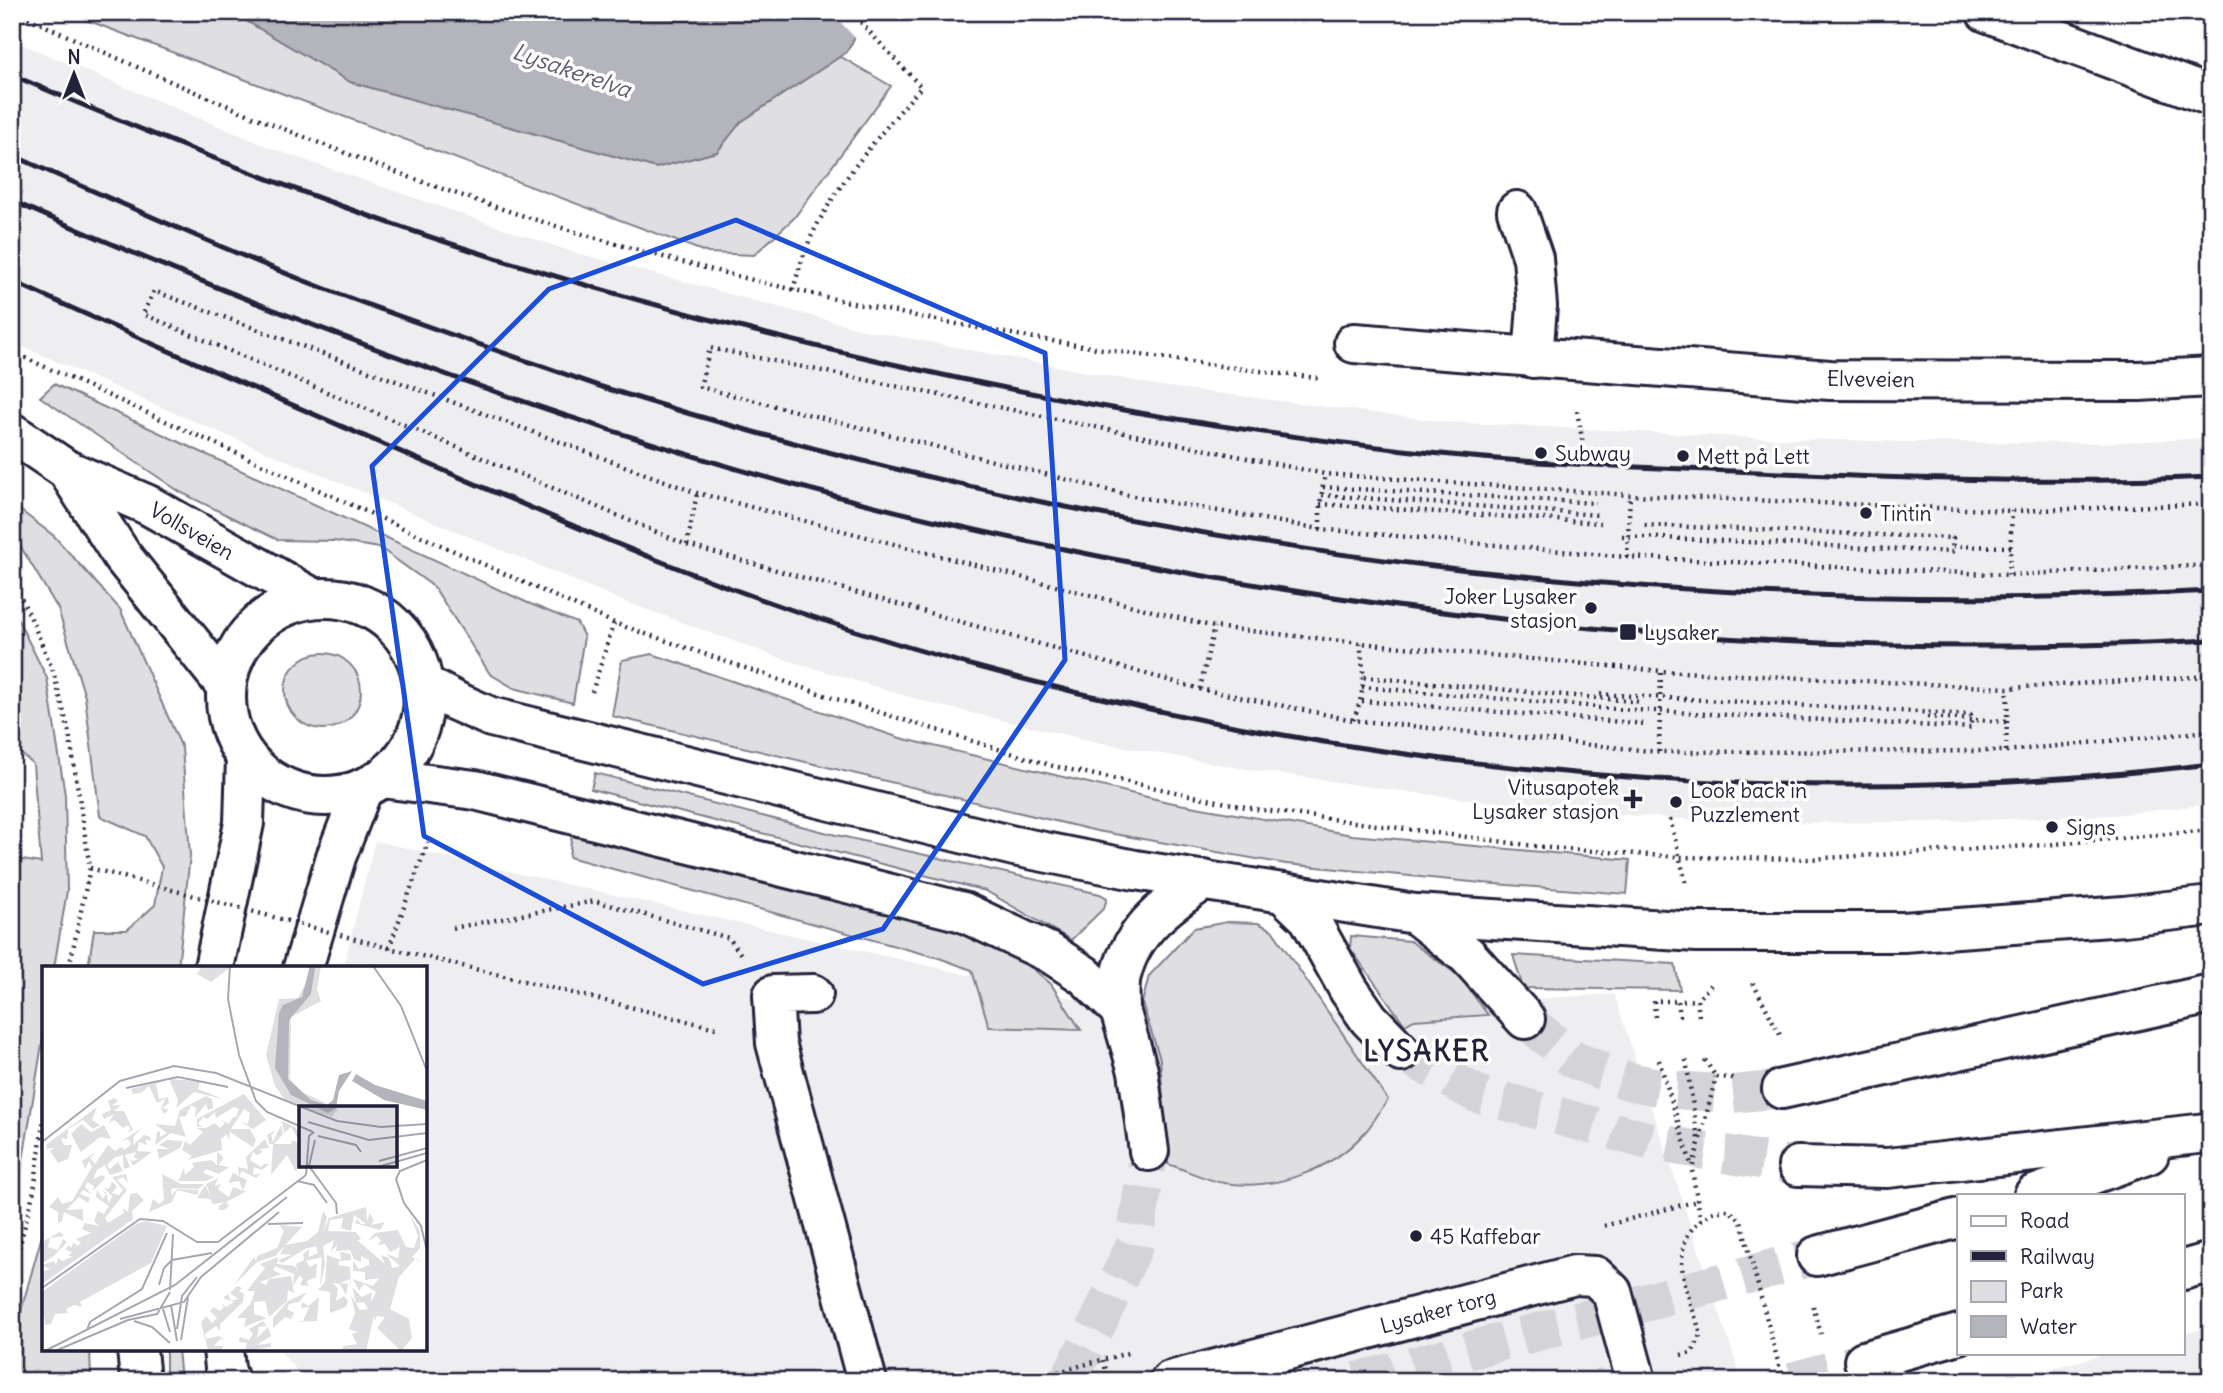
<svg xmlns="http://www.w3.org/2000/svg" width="2223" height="1393" viewBox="0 0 2223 1393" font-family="Delius,sans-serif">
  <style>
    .built { fill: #eeeef1 }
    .green { fill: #dfdfe2; stroke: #80808e; stroke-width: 2 }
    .water { fill: #b4b4bc; stroke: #7a7a88; stroke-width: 2 }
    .pier { fill: #fff }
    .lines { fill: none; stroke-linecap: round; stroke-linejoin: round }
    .minor-tunnel { stroke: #d3d3d8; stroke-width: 38; stroke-dasharray: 38 19; stroke-linecap: butt }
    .highway-tunnel { stroke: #d3d3d8; stroke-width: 38; stroke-dasharray: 38 19; stroke-linecap: butt }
    .minor-casing { stroke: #22223b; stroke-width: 44 }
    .major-casing { stroke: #22223b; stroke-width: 44 }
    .highway-casing { stroke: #22223b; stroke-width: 44 }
    .path { stroke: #22223b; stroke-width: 4.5; stroke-dasharray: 2 5; stroke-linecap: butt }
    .minor { stroke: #fff; stroke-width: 38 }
    .major { stroke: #fff; stroke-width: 38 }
    .highway { stroke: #fff; stroke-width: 38 }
    .rail { stroke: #22223b; stroke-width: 5 }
    .path-bridge { stroke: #22223b; stroke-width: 4.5; stroke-dasharray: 2 5; stroke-linecap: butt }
    .marked { fill: none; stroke: #1d4ed8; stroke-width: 5; stroke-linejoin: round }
    .poi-dot { fill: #22223b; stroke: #fff; stroke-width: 2.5 }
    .labels { text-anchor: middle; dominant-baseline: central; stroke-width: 7; stroke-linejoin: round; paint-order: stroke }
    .street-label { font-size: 21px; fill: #22223b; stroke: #fff }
    .poi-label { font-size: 21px; fill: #22223b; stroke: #fff; text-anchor: start }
    .water-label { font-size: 23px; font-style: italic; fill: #5c5c6f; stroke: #fff }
    .district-label { font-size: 28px; font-weight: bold; letter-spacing: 2px; fill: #22223b; stroke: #fff }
    .inset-road { fill: none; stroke: #a7a7b1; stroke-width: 2 }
    .view { fill: #22223b; fill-opacity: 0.15; stroke: #22223b; stroke-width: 3.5 }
    .inset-edge { fill: none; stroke: #22223b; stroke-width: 3.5 }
  </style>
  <rect width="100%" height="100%" fill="#fff"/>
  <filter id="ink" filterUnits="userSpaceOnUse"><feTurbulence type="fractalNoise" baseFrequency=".0143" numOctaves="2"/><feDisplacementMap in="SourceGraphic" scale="14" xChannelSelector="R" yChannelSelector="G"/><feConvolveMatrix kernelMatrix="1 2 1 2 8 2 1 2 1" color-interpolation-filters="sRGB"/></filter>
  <g filter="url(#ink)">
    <g class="built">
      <polygon points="12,40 276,150 569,251 865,330 1161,386 1446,422 1758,438 1908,442 2102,443 2211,438 2211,804 2113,815 1925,822 1739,823 1568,811 1400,791 1239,768 1092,741 933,704 780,658 623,601 174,413 12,342"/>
      <polygon points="375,841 1174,1021 1614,994 1742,1381 306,1381 278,1349 425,1349 425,968 343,968"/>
      <polygon points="2211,1327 2211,1381 2001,1381 2111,1353 2183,1353 2183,1334"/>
    </g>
    <g class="green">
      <polygon points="65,12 764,12 891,86 794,218 754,255 708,253"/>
      <polygon points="54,384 528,603 577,623 584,637 573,703 514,688 490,674 434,587 380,548 334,541 278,540 180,492 40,397"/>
      <polygon points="12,504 54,536 120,609 182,748 190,855 178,968 88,968 94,930 127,930 155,905 162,867 145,836 100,816 85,697 58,609 12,532"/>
      <polygon points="12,608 47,678 65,795 67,891 54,968 44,968 44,1032 19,1185 12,1209 12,861 23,860 41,863 33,764 12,746"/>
      <circle cx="323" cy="691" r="38"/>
      <polygon points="652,654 900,738 1168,802 1352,835 1630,860 1627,894 1482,883 1286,864 1097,831 612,716 622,660"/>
      <polygon points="595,773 836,835 1100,894 1107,898 1104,908 1071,940 986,891 591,789"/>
      <polygon points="573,826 981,939 1013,952 1051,984 1081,1030 989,1027 972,970 939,958 569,857"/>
      <path d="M1228 922 1258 923 1272 930 1388 1100C1380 1110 1374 1122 1366 1131 1333 1170 1275 1191 1224 1183 1206 1180 1186 1170 1168 1164L1160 1059 1142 1003 1149 976 1194 928Z"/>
      <polygon points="1351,936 1410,941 1459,976 1488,1015 1414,1020 1405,1025 1350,948"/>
      <polygon points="1513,955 1675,964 1680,990 1523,988"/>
      <polygon points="44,1228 44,1349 90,1349 91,1381 12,1381 12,1343"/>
      <polygon points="166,1349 178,1349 181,1381 166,1381"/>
    </g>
    <polygon class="water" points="231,12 868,12 847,52 741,122 717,152 656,168 350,82"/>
    <polygon class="pier" points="831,12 872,12 857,40"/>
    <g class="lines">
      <polyline class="minor-tunnel" points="1525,1019 1574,1060 1628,1081 1674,1090 1732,1094 1782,1089"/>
      <g class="highway-tunnel">
        <polyline points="1401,1052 1477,1094 1657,1143 1798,1166"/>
        <polyline points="1068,1381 1099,1321 1134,1246 1149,1151"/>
        <polyline points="1357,1381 1817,1256"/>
        <polyline points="1792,1381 1864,1361"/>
      </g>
      <defs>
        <g id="minor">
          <polyline points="1986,12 2211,96"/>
          <polyline points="1517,211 1533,258 1537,306 1533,358"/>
          <polyline points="1354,343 1830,380 2139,381 2211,377"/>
          <polyline points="1283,893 1415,914 1697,932 1903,932 2124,916 2211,906"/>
          <polyline points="1415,914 1467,955 1525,1019"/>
          <polyline points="813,994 773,995 776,1043 867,1381"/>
          <path d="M1120 1010C1120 998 1118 983 1122 972 1133 929 1169 903 1204 880"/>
          <polyline points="1782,1089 2211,994"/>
          <polyline points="1170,1381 1575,1275 1595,1276 1612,1292 1636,1381"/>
        </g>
        <g id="major">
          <polyline points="12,433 67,470 148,505 313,598"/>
          <polyline points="67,470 122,556 226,686"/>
          <circle cx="325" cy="697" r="99"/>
          <polyline points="214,968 244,823 246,757"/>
          <polyline points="303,968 336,857 363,788"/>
          <polyline points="137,1349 140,1381"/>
          <polyline points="223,1349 225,1368 229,1381"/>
        </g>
        <g id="highway">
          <polyline points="423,684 455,701 491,717 1014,846 1135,870 1283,893 1309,918 1349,990 1369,1019 1401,1052"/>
          <polyline points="382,778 475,790 963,912 1050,953 1084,975 1120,1010 1138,1071 1149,1151"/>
          <polyline points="1798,1166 1887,1168 2207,1133"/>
          <polyline points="2034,1195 2149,1154"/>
          <polyline points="1817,1256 1959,1218"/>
          <polyline points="2183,1270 2211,1262"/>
          <polyline points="1864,1361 1959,1334"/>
        </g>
      </defs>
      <use href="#minor" class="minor-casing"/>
      <use href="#major" class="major-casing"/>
      <use href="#highway" class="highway-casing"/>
      <g class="path">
        <path d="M15 12C146 72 277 129 412 178 703 283 1011 343 1318 378"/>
        <path d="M793 290C799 269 805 248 815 229 842 177 883 131 921 87L851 12"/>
        <polyline points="12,352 614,623 830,697 1053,766 1255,809 1550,848 1679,857 1808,859 2044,845 2211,830"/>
        <polyline points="1577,411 1583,444"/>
        <polyline points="1323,487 1596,503"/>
        <polyline points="1322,495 1599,515"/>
        <polyline points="1320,504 1601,523"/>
        <polyline points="2211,504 2012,511 1630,495 1325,474 710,348 700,387 1128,495 1320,529 1627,557 2009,575 2211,565"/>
        <polyline points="1320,529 1320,504 1325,474"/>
        <polyline points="1622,536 1952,552 1953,538 1642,525"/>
        <polyline points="687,545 697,493"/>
        <polyline points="1953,546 2011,547"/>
        <polyline points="1627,557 1630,495"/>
        <polyline points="2009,575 2012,511"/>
        <polyline points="12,580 30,616 53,671 69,732 90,868 69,968"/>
        <polyline points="2211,676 2008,688 1661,671 1360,643 1214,627 697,493 154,291 143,314 687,545 1200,689 1353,720 1659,752 2006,751 2211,731"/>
        <polyline points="1364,677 1642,702"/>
        <polyline points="1362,687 1599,707"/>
        <polyline points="1200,689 1214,627"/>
        <polyline points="592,692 614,623"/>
        <polyline points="1362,701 1647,724"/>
        <polyline points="1598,708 1971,728 1971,715 1598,694"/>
        <polyline points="1927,717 2007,722"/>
        <path d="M1353 720C1366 692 1364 673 1360 643"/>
        <polyline points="2006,751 2008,688"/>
        <polyline points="1659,752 1661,671"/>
        <polyline points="1670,819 1686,883"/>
        <polyline points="453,928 595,901 729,938 742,956"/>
        <polyline points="389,948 428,842"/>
        <polyline points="1753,983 1781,1037"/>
        <polyline points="1699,1016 1697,1000 1711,985"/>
        <polyline points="1655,1017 1654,1001 1678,1001"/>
        <polyline points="1680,1017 1678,1001 1697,1000"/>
        <polyline points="1659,1060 1692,1167"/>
        <polyline points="1686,1060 1698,1139"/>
        <polyline points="1705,1060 1716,1077 1734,1078"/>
        <polyline points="1701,1221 1692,1170 1716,1077"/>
        <polyline points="1604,1226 1697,1201"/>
        <polyline points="12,1275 34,1190 44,1117"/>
        <polyline points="1813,1306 1821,1334"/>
        <path d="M1681 1355 1692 1353 1701 1335C1691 1300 1665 1251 1699 1222 1711 1212 1713 1211 1729 1210L1741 1221 1783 1381"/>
        <polyline points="1103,1360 1109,1381"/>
        <polyline points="1024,1381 1128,1353"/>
      </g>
      <use href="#minor" class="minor"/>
      <use href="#major" class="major"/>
      <use href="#highway" class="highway"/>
      <g class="rail">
        <path d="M12 75C168 142 326 205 489 256 798 352 1119 421 1441 454 1546 465 1652 467 1758 472 1907 479 2062 484 2211 477"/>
        <path d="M12 155C109 198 206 242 305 281 379 310 455 336 530 362 555 370 580 380 605 388 1123 551 1668 621 2211 591"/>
        <path d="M12 201C249 305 489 397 737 469 861 505 987 534 1113 559 1474 630 1843 660 2211 640"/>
        <path d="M12 281C148 343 285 402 422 461 545 514 668 568 795 611 1241 762 1743 820 2211 764"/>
      </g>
      <polyline class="path-bridge" points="90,868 389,948 720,1029"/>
    </g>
  </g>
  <path class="marked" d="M736 220 1045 353 1065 660 883 929 703 984 424 836 372 466 549 289Z"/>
  <g class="poi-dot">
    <circle cx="1541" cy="453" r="7"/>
    <circle cx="1683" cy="456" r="7"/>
    <circle cx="1866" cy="513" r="7"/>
    <circle cx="1591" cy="608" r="7"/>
    <rect x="1619" y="623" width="18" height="18" rx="3.5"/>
    <path d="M1629.5 788.5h7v7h7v7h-7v7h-7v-7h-7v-7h7z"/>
    <circle cx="1676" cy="802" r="7"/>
    <circle cx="2052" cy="827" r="7"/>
    <circle cx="1416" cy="1236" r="7"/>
  </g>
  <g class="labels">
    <g class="street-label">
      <text transform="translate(1871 379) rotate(1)">Elveveien</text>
      <text transform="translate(192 531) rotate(30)">Vollsveien</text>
      <text transform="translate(1438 1311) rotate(-15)">Lysaker torg</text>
    </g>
    <g class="poi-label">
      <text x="1555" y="453">Subway</text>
      <text x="1697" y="456">Mett på Lett</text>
      <text x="1880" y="513">Tintin</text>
      <text x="1577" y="596" text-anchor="end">Joker Lysaker<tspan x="1577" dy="24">stasjon</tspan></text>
      <text x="1644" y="632">Lysaker</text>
      <text x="1619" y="787" text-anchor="end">Vitusapotek<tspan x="1619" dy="24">Lysaker stasjon</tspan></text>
      <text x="1690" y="790">Look back in<tspan x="1690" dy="24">Puzzlement</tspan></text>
      <text x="2066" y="827">Signs</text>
      <text x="1430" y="1236">45 Kaffebar</text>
    </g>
    <g class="water-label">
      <text transform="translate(572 70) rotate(19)">Lysakerelva</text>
    </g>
    <g class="district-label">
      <text x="1427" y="1051">LYSAKER</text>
    </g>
  </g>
  <g transform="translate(42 966)">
    <rect width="385" height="385" fill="#fff"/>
    <path d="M160 0H190L169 16 155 8ZM267 0H279L275 24 279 35 249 51 248 113 260 126 296 143 290 151 243 134 233 120 224 89 237 33 256 32 267 11ZM127 113 158 115 156 123 181 133 152 126 134 142 136 134ZM124 114 114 118 117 133 126 131 127 137 120 142 127 144 122 148 119 142 124 132 115 137 107 120 99 127 91 128 89 123ZM202 128 224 154 211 163 199 156 206 158 208 147 202 143 189 163H208L214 174 211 181 188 166 187 174 185 168 179 173 180 184 146 194 150 190 140 184 143 175 148 179 161 166 155 162H164L173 157 178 162 183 157 177 153 187 158 191 151H181H194L197 143 192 141 174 152 173 146 165 153 161 151 156 158 161 161 155 160V153ZM164 130 170 133 171 142 166 144 164 138 153 151 154 142 149 139 144 150 137 151 144 171 129 167 113 179 115 166 118 165V171L125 167 113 158 133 160 138 144ZM72 132 76 135 70 140 79 139 72 145H82L91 164 84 167 89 163 86 159 81 162 72 154 66 158 72 148 62 153 60 148 69 144 66 135ZM55 141 50 154 58 159 51 163 41 154 26 163 25 173 19 172 22 179H30L26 193 16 197 8 185 12 182 4 183 5 178ZM240 155 253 161 259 170 258 192 254 206 245 189 229 209 231 178H227L225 169 234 164 229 169 231 176 239 159 241 168 232 178H249L250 174 259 178 249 161 242 167ZM39 158 49 166 62 159 69 173 58 171 39 186 29 168ZM100 162 92 170 91 179 102 169 108 171 109 175 103 173 105 179 97 176 95 185 110 186 91 200 87 192 90 195 97 193 92 192 94 186 83 189 88 201 82 203 81 189 72 192 65 199 68 203 76 196 81 205 68 209 63 199 55 204 51 213 61 209 63 212 51 225 52 220 45 216 43 221 49 228 41 224 38 228 48 232 46 237 37 231 24 244 41 243V255L22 246 20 255 16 257V246L7 241 16 231 20 238 30 235 50 201 47 195 43 203 40 195 54 186 48 192 53 198 66 179 73 185 79 181 83 184 89 178 86 173 80 175ZM223 173 227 182 217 183 221 186 215 189 211 186 208 194 219 201 222 198H227L220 204 212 201 211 209 219 207 214 212 220 215 200 205 197 210 196 201 206 203 204 191ZM125 174 141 175 138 182 117 193 115 183H127L117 179ZM175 186 182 192 176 199 187 201 177 208 164 203 161 207 172 211 164 215H136L142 202 143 209 152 201 150 197 169 194 175 199ZM191 207 205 214 201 225H205L184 236 187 240 182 244H177V240L183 236 171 238 168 233 155 232 163 219 170 233 164 218 176 212 173 220 179 218 176 223 187 231 191 221 201 225 197 215 186 217ZM84 208 86 217 81 211 75 214 85 224 63 252 66 257 82 247 81 242 86 246 88 228 95 227 102 234 90 245 91 253 0 318V306L8 303 0 299 12 295 14 299 16 292 21 295 31 290H26L30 286 24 284 26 279 30 282 31 276 35 280 39 277 34 273 49 267 40 263 43 257 57 260 52 255 56 245 62 248 67 240 54 231 55 224 61 233 64 228 60 225 64 226 67 238 70 230 62 222 67 223 70 215 75 221 70 227 77 229 81 224 70 211ZM120 208 139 218H162L156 223 131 222 129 224 130 229 135 223 156 224V229L135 224 130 236 107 246 111 233 117 238 122 234ZM324 241 325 255 328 247 332 255 329 259 343 256 338 264 313 257 315 253 319 258H324L312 249 309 265 299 262 301 252 288 254 286 265 314 266 319 273 315 274 343 298 339 289 347 292 350 302 358 300 344 288 356 292 358 281 348 286 343 278 335 279 339 275 335 270 326 275 333 267 356 264 364 281 372 282 376 270 368 249 378 265V282L370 291 376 294 382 298 373 293 357 311 348 343 367 353 370 372 359 385 335 362 343 351 335 350 333 355 332 349 324 385H299L302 380 315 378 310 368 315 366 307 363 313 347 309 329 318 344 326 343 322 336 314 337 310 321 320 331 330 326 329 336 334 326 322 318 317 325 311 313 331 320 337 312 323 314V306L311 305V295L317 303 327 299V294L319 290V296L312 293 308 284 294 285 295 279 289 285 292 274 281 280 283 299 278 321 280 291 264 295 268 301 275 297 274 311 265 315 266 320 258 319 261 313 258 309 251 320 252 308 233 300 231 304 239 308 218 316 224 319 227 313 249 310 252 327 246 324 245 335 227 351 223 335 212 336V348L225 352 202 361 204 352H195L209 337 213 325H205L223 302 218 298 236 291 235 298 253 300 255 306 254 298 262 294 261 288 267 283V291L276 287 274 280 263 283 240 297 236 294 250 289 238 288 243 279 265 275 276 266 281 245 285 251 281 266 287 252ZM104 255 125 260 109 297 38 336 40 341 32 339 24 343 26 347 13 348 9 358 3 359 0 326 94 258ZM237 259 260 261 233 290 215 296 192 319 212 291 214 295 215 290 235 282 242 265ZM18 266 22 270 8 272 6 281 16 284 21 273 25 276 12 290 0 297V276ZM298 286 309 288V294L297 295 296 299 308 301 309 323 308 313 298 317 306 318 304 329 298 318 291 317 296 323 294 335 302 330 306 335 304 341 288 347V326L276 324 283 316 285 289 299 294ZM195 320 200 322 197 325 202 328 201 336 178 358V365L174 360 163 368 164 373 177 370 183 374 178 373 172 380H181L180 385 166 384 159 357 164 350 170 357 175 352 168 345 172 341 178 345 182 341 179 337 184 341 192 336 181 332 186 328 189 335 196 333 188 327ZM265 326 257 336 247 338 245 343 252 347 249 353 243 351 231 362V352L246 335ZM277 331 275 355 254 356 261 355 267 341 259 342 260 336 266 340ZM221 355 225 360 217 361 215 372 226 361 229 370 215 379 229 377V381L203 385 205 377 197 376 198 371 207 374 211 368 207 363Z" fill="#dfdfe2"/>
    <path d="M268 0 273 2 269 28 247 54 246 113 269 134 285 139 291 134 297 109 310 105 297 125 294 142 286 147 249 129 233 102 237 47 241 39 260 31ZM314 108 333 119 385 135V144L342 134 310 115Z" fill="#b4b4bc"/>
    <path class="inset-road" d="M188 0 186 33 197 89 214 135 225 146 271 166M331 0 359 40 385 105M84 122 136 111 186 121M266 156 327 174 385 167M276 170 314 179 319 186M273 174 267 200 294 237 295 248M0 176 78 115 132 100 174 107 295 155 339 161 385 158M337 195 385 182M339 200 385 187M264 209 267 170 272 166M255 215 272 219 285 237M226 258 261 257M385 285 379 260 362 237 354 213 358 205 385 194M117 319 122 302 130 294 170 287M0 322 98 253 121 255 155 276H176L264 209M128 324 131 268M129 339 135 375M120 340 128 366M78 353 142 336 159 311 237 246M92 355 110 361 128 377M135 363 140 330 155 311M45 364 48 356 100 323 125 267M139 374 146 331M3 385 133 319 245 231M13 385 86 354 115 348 128 326"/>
    <path class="view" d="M257 140H355V201H257Z"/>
    <rect width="385" height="385" class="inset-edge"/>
  </g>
  <rect width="2223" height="1393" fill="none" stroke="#fff" stroke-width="42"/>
  <rect x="21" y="21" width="2181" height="1351" fill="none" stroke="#22223b" stroke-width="2.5" filter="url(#ink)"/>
  <rect x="1957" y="1194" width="228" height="161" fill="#ffffff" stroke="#a7a7b1" stroke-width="2"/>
  <rect x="1971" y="1216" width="35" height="10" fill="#ffffff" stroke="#a7a7b1" stroke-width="2"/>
  <text x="2020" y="1228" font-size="21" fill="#22223b">Road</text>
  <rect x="1971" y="1251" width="35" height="10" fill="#22223b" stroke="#a7a7b1" stroke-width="2"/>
  <text x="2020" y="1264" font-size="21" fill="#22223b">Railway</text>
  <rect x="1971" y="1281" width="35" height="21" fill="#dfdfe2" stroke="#a7a7b1" stroke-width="2"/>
  <text x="2020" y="1298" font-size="21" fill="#22223b">Park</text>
  <rect x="1971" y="1316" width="35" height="21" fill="#b4b4bc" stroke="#a7a7b1" stroke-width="2"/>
  <text x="2020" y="1334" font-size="21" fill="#22223b">Water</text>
  <g transform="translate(74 74)" stroke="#ffffff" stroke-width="5" paint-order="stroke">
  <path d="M0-5L12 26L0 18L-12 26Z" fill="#22223b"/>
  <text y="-10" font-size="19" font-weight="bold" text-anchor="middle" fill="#22223b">N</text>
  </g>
</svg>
